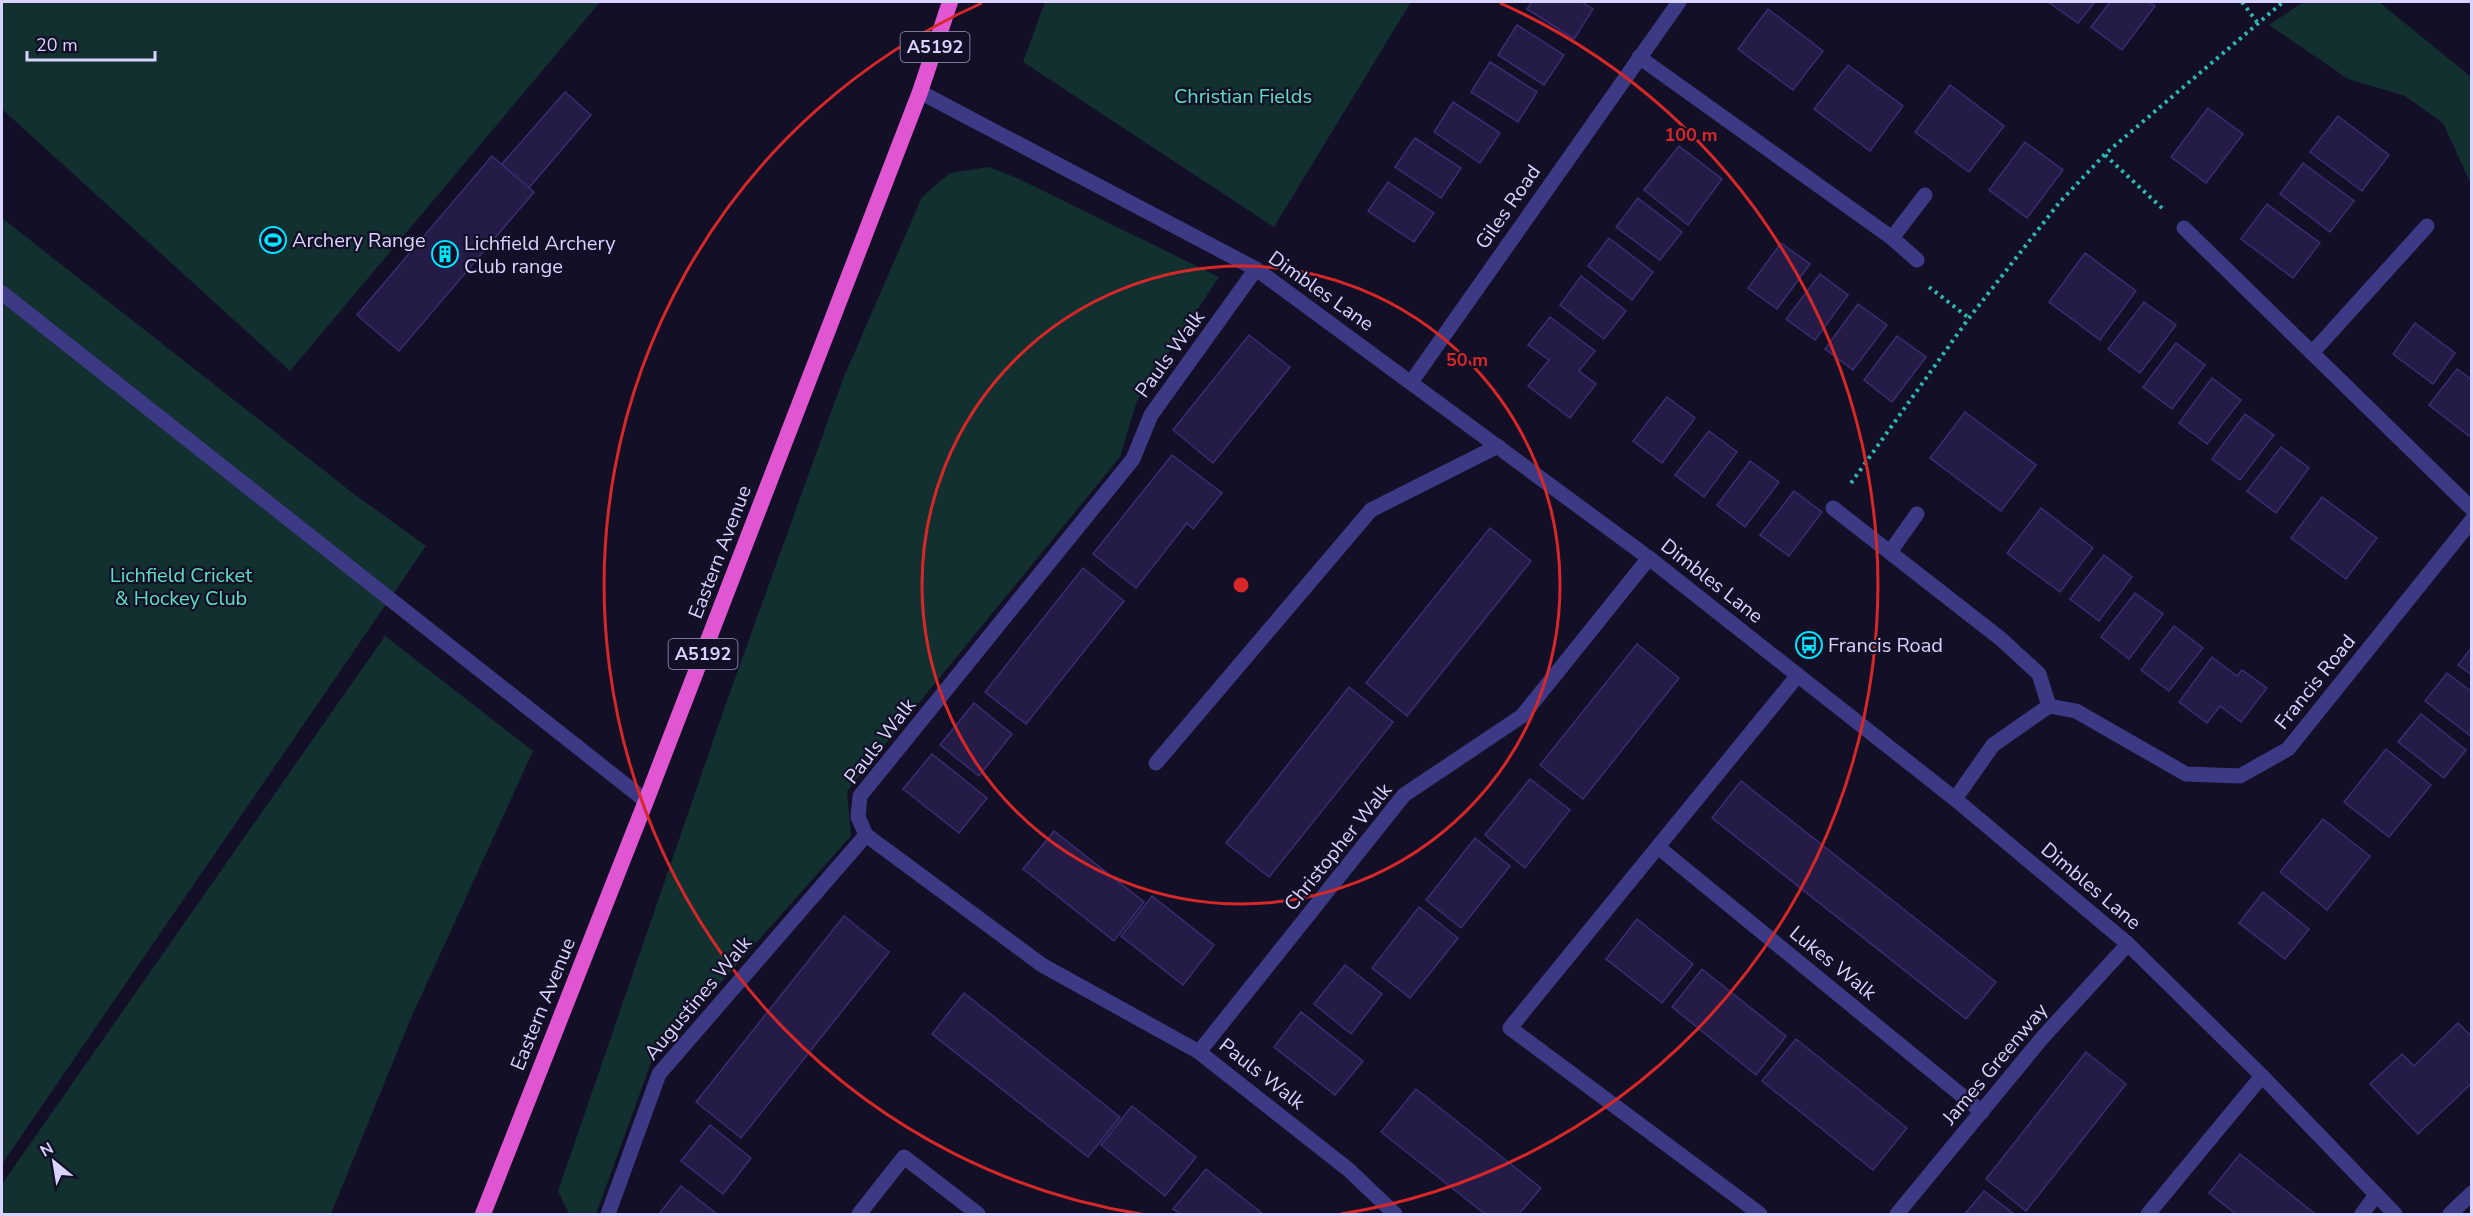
<svg xmlns="http://www.w3.org/2000/svg" width="2473" height="1216" viewBox="0 0 2473 1216" font-family="'Nunito Sans',sans-serif">
  <style>
    .green { fill: #12302f }
    .building { fill: #241b47; stroke: #3b2d73; stroke-width: 1.5 }
    .lines { fill: none; stroke-linecap: round; stroke-linejoin: round }
    .path { stroke: #2fb8b0; stroke-width: 4; stroke-dasharray: 3 4.5; stroke-linecap: butt }
    .service { stroke: #3d3a85; stroke-width: 15 }
    .pedestrian { stroke: #3d3a85; stroke-width: 15 }
    .minor { stroke: #3d3a85; stroke-width: 15 }
    .trunk { stroke: #e055d1; stroke-width: 16 }
    .ring { fill: none; stroke: #d62828; stroke-width: 3 }
    .labels { text-anchor: middle; dominant-baseline: central; stroke-width: 4.5; stroke-linejoin: round; paint-order: stroke }
    .shield { fill: #130f26; stroke: #9e99be; stroke-width: 1.5 }
    .shield-label { font-size: 18px; font-weight: bold; fill: #d9d4ff }
    .park-label { font-size: 20px; fill: #5fe0c0; stroke: #130f26 }
    .street-label { font-size: 20px; fill: #d9d4ff; stroke: #130f26 }
    .poi-label { font-size: 20px; fill: #d9d4ff; stroke: #130f26; text-anchor: start }
    .centre { fill: #d62828; stroke: #130f26; stroke-width: 3 }
    .ring-label { font-size: 18px; text-anchor: middle; font-weight: bold; fill: #d62828; stroke: #130f26; stroke-width: 4.5; stroke-linejoin: round; paint-order: stroke }
  </style>
  <rect width="100%" height="100%" fill="#130f26"/>
  <g class="green">
    <polygon points="2,2 600,2 290,371 2,109"/>
    <polygon points="1045,2 1411,2 1274,227 1023,62"/>
    <polygon points="2303,2 2379,2 2471,77 2471,184 2443,123 2405,96 2348,79 2269,25"/>
    <polygon points="989,167 1019,179 1219,277 1137,401 1120,457 847,791 851,836 652,1060 596,1214 569,1214 558,1191 724,709 843,379 922,197 950,173"/>
    <polygon points="2,218 354,494 426,546 2,1164"/>
    <polygon points="385,636 533,751 411,1018 331,1214 2,1214 2,1184"/>
  </g>
  <g class="building">
    <polygon points="1532,2 1582,2 1593,9 1574,39 1527,9"/>
    <polygon points="2048,2 2095,2 2078,23"/>
    <polygon points="2110,2 2149,2 2155,6 2122,50 2091,27"/>
    <polygon points="1768,9 1823,51 1793,90 1738,49"/>
    <polygon points="1517,25 1564,55 1544,85 1498,55"/>
    <polygon points="1490,62 1537,92 1518,122 1471,92"/>
    <polygon points="1848,65 1903,106 1870,151 1814,109"/>
    <polygon points="1950,85 2004,126 1969,172 1915,132"/>
    <polygon points="565,92 591,115 528,189 501,165"/>
    <polygon points="1453,102 1500,133 1480,163 1434,132"/>
    <polygon points="2208,108 2243,134 2206,183 2171,157"/>
    <polygon points="2338,116 2389,155 2362,191 2310,152"/>
    <polygon points="1415,138 1461,168 1441,198 1395,167"/>
    <polygon points="2025,142 2063,170 2027,218 1989,190"/>
    <polygon points="1679,146 1722,179 1688,225 1644,190"/>
    <polygon points="492,156 534,192 399,351 357,315"/>
    <polygon points="2303,163 2354,201 2330,232 2280,194"/>
    <polygon points="1388,182 1434,213 1414,242 1368,211"/>
    <polygon points="1638,198 1682,232 1660,260 1616,227"/>
    <polygon points="2267,204 2320,243 2293,278 2241,239"/>
    <polygon points="1609,238 1653,272 1632,300 1588,266"/>
    <polygon points="1781,243 1810,264 1777,309 1748,288"/>
    <polygon points="2085,253 2136,291 2100,340 2049,302"/>
    <polygon points="1820,274 1848,295 1815,340 1786,319"/>
    <polygon points="1581,276 1626,311 1604,339 1560,305"/>
    <polygon points="2144,302 2176,325 2140,373 2108,349"/>
    <polygon points="1858,304 1887,325 1853,370 1825,349"/>
    <polygon points="1550,317 1595,351 1579,371 1596,384 1570,418 1528,386 1549,360 1528,345"/>
    <polygon points="2415,323 2455,353 2433,384 2393,354"/>
    <polygon points="1249,335 1290,367 1213,463 1173,430"/>
    <polygon points="1897,336 1926,357 1892,402 1864,380"/>
    <polygon points="2176,343 2205,365 2172,409 2143,387"/>
    <polygon points="2457,369 2472,380 2472,432 2469,436 2429,405"/>
    <polygon points="2212,378 2241,400 2207,444 2179,423"/>
    <polygon points="1667,397 1695,418 1662,463 1633,441"/>
    <polygon points="1965,412 2036,465 2001,511 1930,458"/>
    <polygon points="2245,414 2274,435 2240,480 2212,459"/>
    <polygon points="1709,431 1737,452 1704,497 1675,475"/>
    <polygon points="2281,447 2309,468 2276,513 2247,491"/>
    <polygon points="1172,455 1222,493 1193,529 1187,523 1136,588 1093,554"/>
    <polygon points="1750,461 1779,482 1745,527 1717,505"/>
    <polygon points="1794,491 1822,512 1789,556 1760,535"/>
    <polygon points="2322,497 2377,538 2346,579 2291,538"/>
    <polygon points="2041,508 2093,548 2060,592 2007,553"/>
    <polygon points="1490,528 1531,561 1407,716 1366,683"/>
    <polygon points="2104,555 2132,577 2099,621 2070,599"/>
    <polygon points="1083,568 1124,601 1026,724 985,692"/>
    <polygon points="2135,593 2163,614 2129,659 2101,637"/>
    <polygon points="2174,626 2203,648 2169,691 2141,670"/>
    <polygon points="1637,644 1679,678 1583,799 1540,765"/>
    <polygon points="2472,647 2472,675 2458,665"/>
    <polygon points="2212,657 2237,676 2242,670 2267,688 2241,722 2220,706 2207,723 2179,702"/>
    <polygon points="2447,673 2472,692 2472,737 2425,701"/>
    <polygon points="1349,687 1393,722 1269,877 1226,843"/>
    <polygon points="974,703 1012,734 979,776 940,745"/>
    <polygon points="2421,714 2466,750 2444,778 2398,742"/>
    <polygon points="2386,749 2431,785 2389,837 2344,802"/>
    <polygon points="932,754 987,798 959,833 903,789"/>
    <polygon points="1530,779 1570,810 1525,868 1485,835"/>
    <polygon points="1741,781 1996,982 1966,1019 1712,818"/>
    <polygon points="2323,819 2370,856 2327,910 2280,872"/>
    <polygon points="1054,831 1144,902 1114,941 1023,869"/>
    <polygon points="1475,838 1510,866 1461,928 1426,900"/>
    <polygon points="2263,892 2309,929 2285,959 2239,923"/>
    <polygon points="1152,896 1214,945 1183,985 1121,936"/>
    <polygon points="1419,907 1458,938 1410,998 1372,968"/>
    <polygon points="844,916 889,952 741,1138 696,1102"/>
    <polygon points="1637,919 1693,964 1662,1003 1606,959"/>
    <polygon points="1345,965 1382,994 1351,1034 1314,1004"/>
    <polygon points="1702,969 1786,1036 1756,1075 1672,1007"/>
    <polygon points="964,993 1120,1117 1088,1157 932,1034"/>
    <polygon points="1301,1012 1363,1061 1335,1095 1274,1047"/>
    <polygon points="2458,1023 2472,1037 2472,1083 2418,1134 2370,1084 2402,1054 2414,1066"/>
    <polygon points="1796,1039 1907,1128 1873,1170 1762,1081"/>
    <polygon points="2086,1052 2126,1084 2026,1211 1986,1179"/>
    <polygon points="1416,1089 1541,1188 1519,1214 1485,1214 1381,1132"/>
    <polygon points="1132,1106 1196,1157 1165,1196 1101,1145"/>
    <polygon points="710,1125 751,1158 723,1194 681,1161"/>
    <polygon points="2240,1154 2315,1214 2236,1214 2209,1193"/>
    <polygon points="1206,1169 1263,1214 1181,1214 1173,1209"/>
    <polygon points="681,1186 717,1214 659,1214"/>
    <polygon points="1984,1191 2014,1214 1965,1214"/>
  </g>
  <g class="lines">
    <g class="path">
      <polyline points="2242,2 2257,22"/>
      <polyline points="2105,155 2163,209"/>
      <polyline points="1929,287 1969,318"/>
      <polyline points="1851,483 1969,318 2059,203 2105,154 2283,2"/>
    </g>
    <g class="service">
      <polyline points="2,293 646,801"/>
      <polyline points="1156,763 1371,510 1498,446"/>
      <polyline points="859,1214 904,1157 978,1214"/>
      <polyline points="1760,1214 1510,1028 1798,675"/>
      <polyline points="2148,1214 2262,1076"/>
      <polyline points="2362,1214 2376,1195"/>
    </g>
    <g class="pedestrian">
      <polyline points="1256,269 1151,415 1133,459 860,796 858,817 866,835 1042,965 1199,1052 1349,1170 1395,1214"/>
      <polyline points="1658,847 1982,1112"/>
      <polyline points="1199,1052 1404,795 1522,716 1649,558"/>
      <polyline points="608,1214 659,1074 866,835"/>
      <polyline points="1897,1214 2043,1037 2128,944"/>
    </g>
    <g class="minor">
      <polyline points="1639,57 1892,238 1917,260"/>
      <polyline points="920,92 1256,269 1649,558 1955,799 2128,944 2262,1076 2395,1214"/>
      <polyline points="2184,228 2472,509"/>
      <polyline points="1892,238 1925,195"/>
      <polyline points="2312,353 2427,226"/>
      <polyline points="1412,381 1679,2"/>
      <polyline points="1833,508 2001,639 2039,674 2049,706"/>
      <polyline points="1890,552 1917,514"/>
      <polyline points="1955,799 1993,745 2049,706 2076,711 2186,774 2240,776 2288,749 2472,520"/>
      <polyline points="2450,1214 2472,1193"/>
    </g>
    <polyline class="trunk" points="483,1214 646,801 920,92 950,2"/>
  </g>
  <g class="ring">
    <circle cx="1241" cy="585" r="319"/>
    <path d="M1141 1214A637 637 0 0 1 982 3M1500 3A637 637 0 0 1 1341 1214"/>
  </g>
  <defs>
    <symbol id="stadium-ring" viewBox="-11 -11 22 22"><circle r="9.5" fill="#130f26" stroke="#00e5ff" stroke-width="1.5"/><path d="M0-5a6.5 5 0 1 0 0 10a6.5 5 0 1 0 0-10ZM-3.5-1.8h7v3.6h-7Z" fill="#00e5ff"/></symbol>
    <symbol id="building-ring" viewBox="-11 -11 22 22"><circle r="9.5" fill="#130f26" stroke="#00e5ff" stroke-width="1.5"/><path d="M-4-6H4V6H1V3H-1V6H-4ZM-2.5-4.3h1.7v1.8h-1.7ZM.8-4.3h1.7v1.8H.8ZM-2.5-1h1.7V.8h-1.7ZM.8-1h1.7V.8H.8Z" fill="#00e5ff"/></symbol>
    <symbol id="bus-ring" viewBox="-11 -11 22 22"><circle r="9.5" fill="#130f26" stroke="#00e5ff" stroke-width="1.5"/><path d="M-5-6H5V4H4V6H2V4H-2V6H-4V4H-5ZM-3.5-4V0h7V-4ZM-3.5 1.2v1.5H-2V1.2ZM2 1.2v1.5H3.5V1.2Z" fill="#00e5ff"/></symbol>
  </defs>
  <g fill-rule="evenodd">
    <use href="#stadium-ring" x="258" y="225" width="30" height="30"/>
    <use href="#building-ring" x="430" y="239" width="30" height="30"/>
    <use href="#bus-ring" x="1794" y="630" width="30" height="30"/>
  </g>
  <g class="labels">
    <g class="shield">
      <rect x="900.5" y="32" width="69" height="30" rx="4.5"/>
      <rect x="668.5" y="639" width="69" height="30" rx="4.5"/>
    </g>
    <g class="shield-label">
      <text x="935" y="47">A5192</text>
      <text x="703" y="654">A5192</text>
    </g>
    <g class="park-label">
      <text x="1243" y="96">Christian Fields</text>
      <text x="181" y="575">Lichfield Cricket<tspan x="181" dy="23">&amp; Hockey Club</tspan></text>
    </g>
    <g class="street-label">
      <text transform="translate(1508 207) rotate(-55)">Giles Road</text>
      <text transform="translate(1321 291) rotate(35)">Dimbles Lane</text>
      <text transform="translate(1170 354) rotate(-54)">Pauls Walk</text>
      <text transform="translate(720 552) rotate(-69)">Eastern Avenue</text>
      <text transform="translate(1712 581) rotate(38)">Dimbles Lane</text>
      <text transform="translate(2315 682) rotate(-51)">Francis Road</text>
      <text transform="translate(880 741) rotate(-52)">Pauls Walk</text>
      <text transform="translate(1338 847) rotate(-51)">Christopher Walk</text>
      <text transform="translate(2091 886) rotate(40)">Dimbles Lane</text>
      <text transform="translate(1833 963) rotate(39)">Lukes Walk</text>
      <text transform="translate(698 998) rotate(-50)">Augustines Walk</text>
      <text transform="translate(543 1004) rotate(-68)">Eastern Avenue</text>
      <text transform="translate(1995 1064) rotate(-50)">James Greenway</text>
      <text transform="translate(1262 1074) rotate(38)">Pauls Walk</text>
    </g>
    <g class="poi-label">
      <text x="292" y="240">Archery Range</text>
      <text x="464" y="243">Lichfield Archery<tspan x="464" dy="23">Club range</tspan></text>
      <text x="1828" y="645">Francis Road</text>
    </g>
  </g>
  <circle cx="1241" cy="585" r="9" class="centre"/>
  <g class="ring-label">
    <text x="1691" y="141">100 m</text>
    <text x="1467" y="366">50 m</text>
  </g>
  <rect width="2473" height="1216" fill="none" stroke="#d9d4ff" stroke-width="6"/>
  <g transform="translate(54 1162) rotate(330)" stroke="#130f26" stroke-width="4.5" paint-order="stroke">
  <path d="M0-4.5L10 22L0 15L-10 22Z" fill="#d9d4ff"/>
  <text y="-9" font-size="16" font-weight="bold" text-anchor="middle" fill="#d9d4ff">N</text>
  </g>
  <path d="M27 51v9h128v-9" fill="none" stroke="#d9d4ff" stroke-width="3"/>
  <text x="36" y="51" font-size="18" fill="#d9d4ff" stroke="#130f26" stroke-width="4.5" paint-order="stroke">20 m</text>
</svg>
